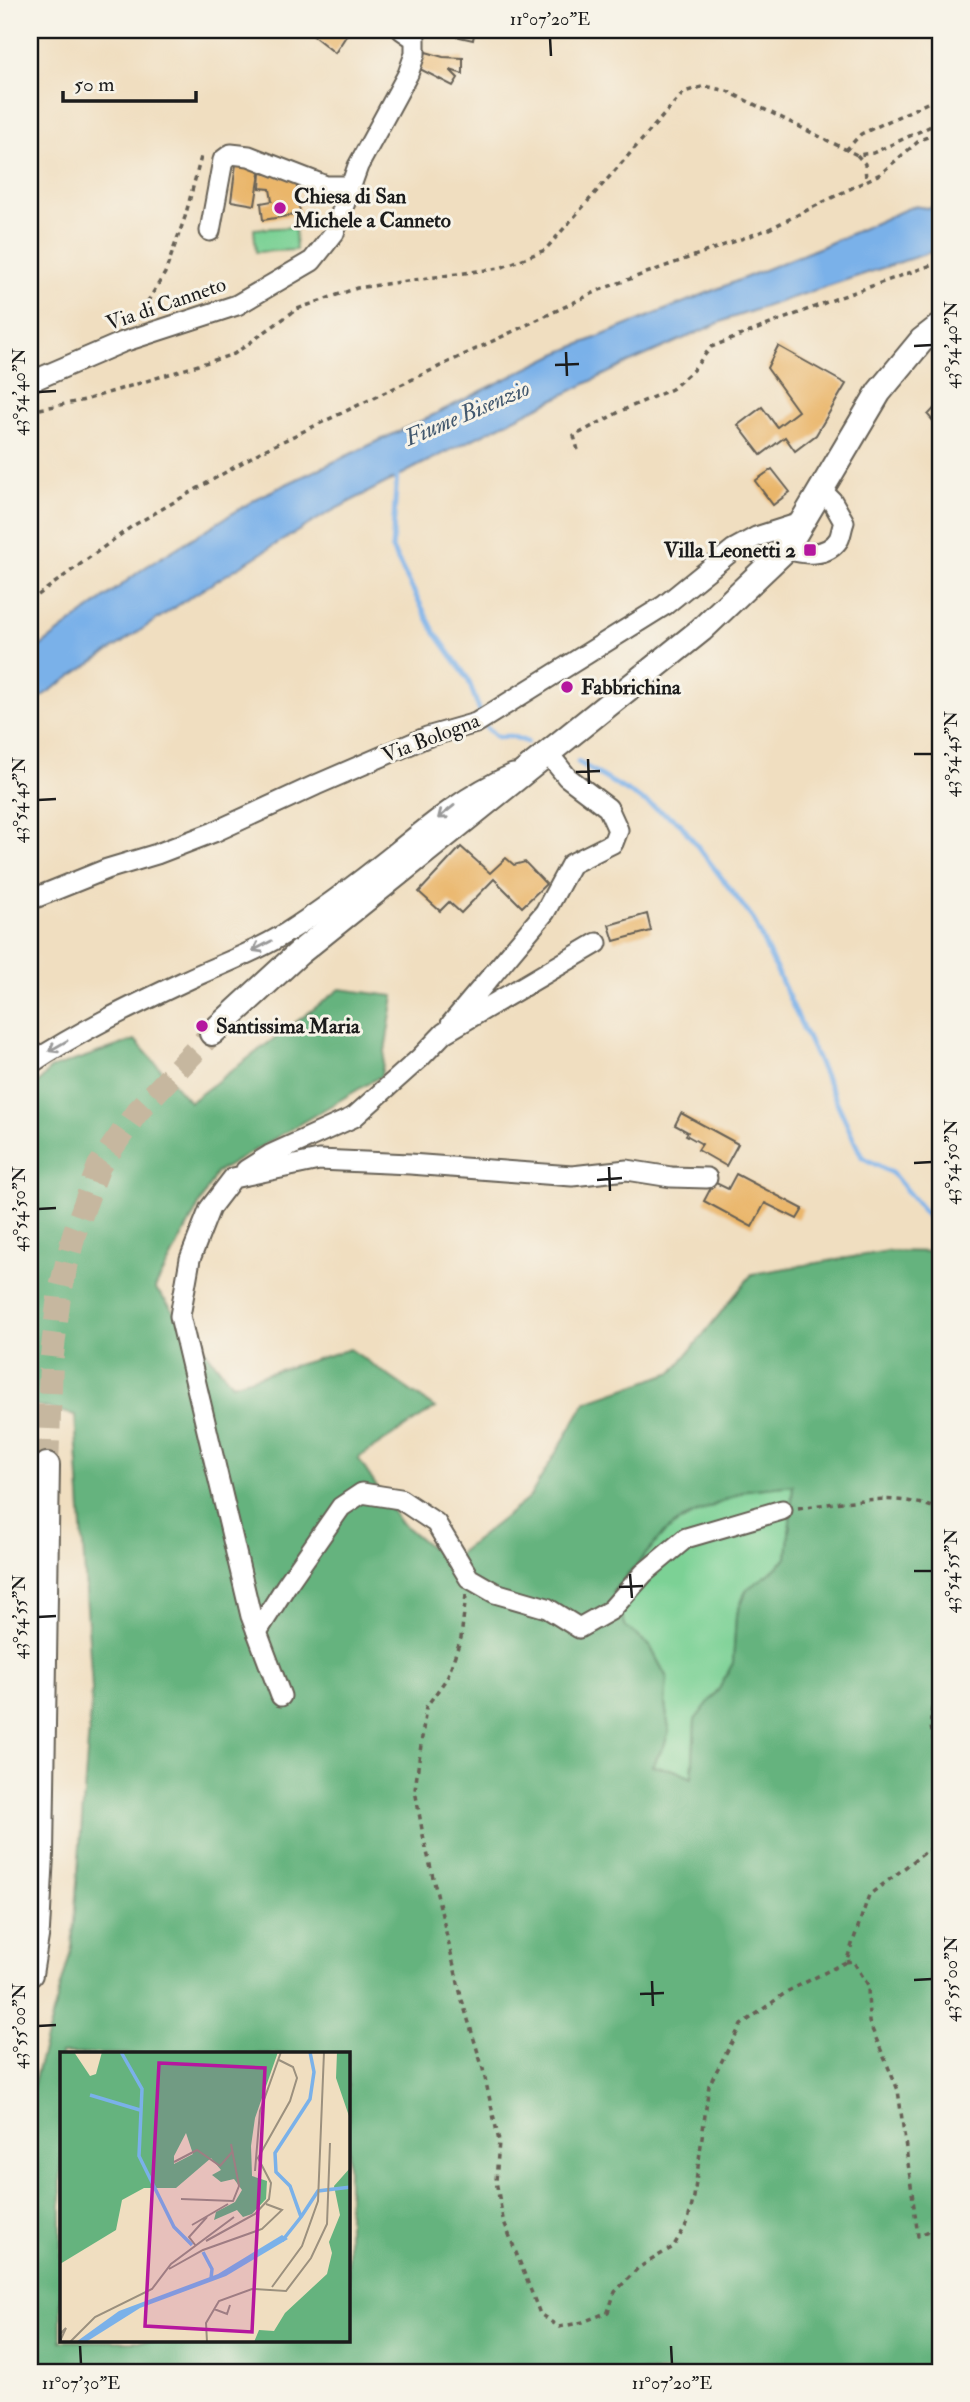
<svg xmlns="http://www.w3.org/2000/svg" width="970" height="2402" viewBox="0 0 970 2402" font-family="'IM FELL Double Pica',serif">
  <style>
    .green { fill: #7cd195; stroke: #4c7658; stroke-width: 2 }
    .forest { fill: #65b37e; stroke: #40684d; stroke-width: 2; fill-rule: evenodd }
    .water { fill: #7ab1e9; stroke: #4b6682; stroke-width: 2 }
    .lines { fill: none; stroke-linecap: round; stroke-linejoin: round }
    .stream { stroke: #7ab1e9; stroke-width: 5 }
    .building { fill: #eab66b }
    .major-tunnel { stroke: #c6b79f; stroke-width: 24; stroke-dasharray: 24 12; stroke-linecap: butt }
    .minor-casing { stroke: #666055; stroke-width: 23 }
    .major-casing { stroke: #666055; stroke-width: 28 }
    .path { stroke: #666055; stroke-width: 3.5; stroke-dasharray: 5 5; stroke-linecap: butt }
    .minor { stroke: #fff; stroke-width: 19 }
    .major { stroke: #fff; stroke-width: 24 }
    .oneway { stroke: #999 }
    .ticks { fill: none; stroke: #1c1c1c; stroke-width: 2.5 }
    .poi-dot { fill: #b5179e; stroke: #f7f3e8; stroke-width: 2.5 }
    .labels { text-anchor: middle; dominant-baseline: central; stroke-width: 6; stroke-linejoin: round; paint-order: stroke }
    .poi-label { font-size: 21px; font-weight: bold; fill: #1c1c1c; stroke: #f7f3e8; text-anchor: start }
    .street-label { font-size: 21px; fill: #1c1c1c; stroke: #f7f3e8 }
    .water-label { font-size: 23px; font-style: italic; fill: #42586e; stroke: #f7f3e8 }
    .inset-river { fill: none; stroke: #7ab1e9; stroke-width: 3.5 }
    .inset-road { fill: none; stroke: #9b907e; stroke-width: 2 }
    .view { fill: #b5179e; fill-opacity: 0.15; stroke: #b5179e; stroke-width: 3.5 }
    .inset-edge { fill: none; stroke: #1c1c1c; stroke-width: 3.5 }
    .neatline { fill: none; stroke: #1c1c1c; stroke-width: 2.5 }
    .ticks-label { font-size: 18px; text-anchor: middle; fill: #1c1c1c }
  </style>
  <rect width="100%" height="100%" fill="#f7f3e8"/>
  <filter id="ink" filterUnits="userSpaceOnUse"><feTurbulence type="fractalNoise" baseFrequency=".0143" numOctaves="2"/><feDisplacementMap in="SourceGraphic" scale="14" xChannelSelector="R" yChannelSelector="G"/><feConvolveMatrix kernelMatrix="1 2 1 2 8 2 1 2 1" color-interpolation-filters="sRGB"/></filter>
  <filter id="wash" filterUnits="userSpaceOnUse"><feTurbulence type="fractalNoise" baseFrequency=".00686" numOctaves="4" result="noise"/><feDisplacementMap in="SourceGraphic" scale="28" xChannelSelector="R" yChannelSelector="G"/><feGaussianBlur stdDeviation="1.57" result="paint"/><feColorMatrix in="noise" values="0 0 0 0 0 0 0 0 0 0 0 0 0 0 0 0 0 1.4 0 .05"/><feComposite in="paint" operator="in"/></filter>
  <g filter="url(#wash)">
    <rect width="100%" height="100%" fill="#f0dec0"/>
    <g class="green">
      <polygon points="295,227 296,250 256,252 254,229"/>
      <polygon points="793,1485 787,1558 769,1574 746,1590 736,1616 733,1663 719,1689 695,1720 692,1778 674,1770 652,1766 664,1746 669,1730 665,1704 667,1678 650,1646 626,1627 613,1592 664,1533 681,1521 747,1490"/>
    </g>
    <path class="forest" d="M340 989 394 996 381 1076 216 1173 155 1288 232 1384 350 1349 435 1408 358 1458 399 1521 448 1562 529 1498 586 1402 673 1372 752 1274 888 1251 940 1252V2372H30V2096L72 1947 92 1690 75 1415 30 1404V1093L50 1069 135 1040 190 1102ZM793 1485 787 1558 769 1574 747 1589 736 1616 733 1663 719 1689 695 1720 692 1778 674 1770 652 1766 664 1746 669 1730 665 1704 667 1678 650 1646 626 1627 613 1592 664 1533 681 1520 747 1490ZM61 2054H348V2341H61Z"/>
    <polygon class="water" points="940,205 940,249 728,319 628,363 420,465 328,513 265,551 192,596 30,704 30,654 144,568 261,496 421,421 556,354 821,247 913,206 927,208"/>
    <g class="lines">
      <g class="stream">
        <polyline points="397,472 392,549 434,631 468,679 481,715"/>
        <polyline points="486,727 497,737 511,736 527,742"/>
        <polyline points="578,762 679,822 753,919 862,1157 892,1173 940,1231"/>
      </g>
    </g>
    <g id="blocks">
      <g class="building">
        <polygon points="306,30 350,30 335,53"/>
        <polygon points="429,30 475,30 473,40"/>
        <polygon points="426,52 443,57 463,58 463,74 450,70 458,78 453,86 418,68"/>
        <polygon points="236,164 261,167 255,205 231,201"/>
        <polygon points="261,173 296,179 300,214 263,220 261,203 272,201 270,189 260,188"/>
        <polygon points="778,346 846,384 816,435 795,451 785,437 761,455 738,425 762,407 777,427 798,411 767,368"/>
        <polygon points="940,402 940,429 928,415"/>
        <polygon points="772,469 790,492 773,505 755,481"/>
        <polygon points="461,847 490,873 506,858 514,865 525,862 546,884 522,907 494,879 461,913 449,902 440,911 419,892"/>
        <polygon points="647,914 651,931 614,941 609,925"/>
        <polygon points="681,1113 738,1144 726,1166 698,1150 702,1144 686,1135 688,1132 675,1125"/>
        <polygon points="736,1174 803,1209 797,1219 765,1203 752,1227 704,1201 714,1182 728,1189"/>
      </g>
    </g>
  </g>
  <g filter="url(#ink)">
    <use href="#blocks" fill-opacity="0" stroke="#666055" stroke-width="2"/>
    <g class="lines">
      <polyline class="major-tunnel" points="47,1465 51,1364 59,1296 74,1234 99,1166 137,1112 212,1033"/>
      <defs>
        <g id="minor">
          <polyline points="210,231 223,160 231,154 249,156 326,186 351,186"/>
          <polyline points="30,382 123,342 237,305 312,261 334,233 358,166 408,74 415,54 415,39 402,30"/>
          <path d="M786 549C804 554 827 558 839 539 841 535 842 527 844 522L832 501 821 490"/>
          <polyline points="30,900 107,869 157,854 214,832 316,785 427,737 476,723 665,605 734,549 756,537 803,522"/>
          <polyline points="451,1024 545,912 571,864 613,843 618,830 608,808 567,777 547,752"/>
          <path d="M30 1064C78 1032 132 1006 185 981 219 965 254 953 286 933 324 909 359 882 394 854 433 822 467 794 513 774"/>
          <polyline points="246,1170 270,1155 354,1117 420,1058 444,1033 597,943"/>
          <polyline points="257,1632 286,1586 341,1507 362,1493 400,1499 436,1523 469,1578 495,1593 547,1608 579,1628 611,1610 644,1573 686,1538 782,1510"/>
          <polyline points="281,1696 251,1616 180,1316 190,1259 210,1208 233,1178 319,1160 410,1164 572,1176 627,1170 671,1177 707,1178"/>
        </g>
        <g id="major">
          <polyline points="212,1033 299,953 701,630 786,549 879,392 922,340 940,326"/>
          <polyline points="30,1974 37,1930 41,1854 47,1465"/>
        </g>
      </defs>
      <use href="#minor" class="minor-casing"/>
      <use href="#major" class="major-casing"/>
      <g class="path">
        <polyline points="846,150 861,134 940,97"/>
        <polyline points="857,155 865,164 866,181"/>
        <polyline points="137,319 165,273 185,217 201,157"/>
        <polyline points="30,411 85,400 234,354 297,309 357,288 500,268 545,250 684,92 705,86 727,91 857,155 873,153 940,122"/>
        <polyline points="578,450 574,436 623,410 672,389 693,370 711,347 835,299 940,262"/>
        <polyline points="30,601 131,527 262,451 602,289 769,229 880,174 920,140 940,132"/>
        <path d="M798 1508C845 1502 895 1491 940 1510"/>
        <polyline points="466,1595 461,1638 447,1678 426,1707 415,1790 423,1835 462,2000 483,2069 499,2141 496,2181 503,2219 540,2314 559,2327 583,2322 608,2312 615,2292 638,2268 673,2247 687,2224 694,2197 709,2085 741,2025 788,1991 846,1962"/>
        <path d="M940 1689C927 1709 929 1735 940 1755"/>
        <polyline points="940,1841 869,1895 846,1962 853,1961 868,1985 869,2022 898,2090 918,2236 940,2226"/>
      </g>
      <use href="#minor" class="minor"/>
      <use href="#major" class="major"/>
    </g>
    <defs><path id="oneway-shaft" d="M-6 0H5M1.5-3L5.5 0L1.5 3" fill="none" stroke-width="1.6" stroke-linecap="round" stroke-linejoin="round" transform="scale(1.75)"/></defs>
    <g class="oneway">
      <use href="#oneway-shaft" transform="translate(446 812) rotate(141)"/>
      <use href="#oneway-shaft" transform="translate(262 946) rotate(152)"/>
      <use href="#oneway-shaft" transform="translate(58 1046) rotate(150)"/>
    </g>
  </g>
  <path class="ticks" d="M550 38 551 56M914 346 932 345M566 352 567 376M555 365 579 364M38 392 56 391M914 754H932M588 759 589 784M576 772 600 771M38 800 56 799M914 1163 932 1162M609 1167 610 1191M597 1180 622 1178M38 1209 56 1208M914 1571H932M630 1574 632 1598M619 1587 643 1586M38 1617 56 1616M914 1980 932 1979M652 1981 653 2006M640 1994 664 1993M38 2026 56 2025M80 2346 81 2364M671 2346 672 2364"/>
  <g class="poi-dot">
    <circle cx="280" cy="208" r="7"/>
    <rect x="803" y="543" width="14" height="14" rx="3.5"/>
    <circle cx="567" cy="687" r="7"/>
    <circle cx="202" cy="1026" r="7"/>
  </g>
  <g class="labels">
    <g class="poi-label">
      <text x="294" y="196">Chiesa di San<tspan x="294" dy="24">Michele a Canneto</tspan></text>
      <text x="796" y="550" text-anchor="end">Villa Leonetti 2</text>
      <text x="581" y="687">Fabbrichina</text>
      <text x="216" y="1026">Santissima Maria</text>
    </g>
    <g class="street-label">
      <text transform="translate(166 304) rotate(-19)">Via di Canneto</text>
      <text transform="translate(431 738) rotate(-21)">Via Bologna</text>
    </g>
    <g class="water-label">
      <text transform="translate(467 413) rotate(-23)">Fiume Bisenzio</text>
    </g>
  </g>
  <g transform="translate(60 2052)">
    <rect width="290" height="290" fill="#f0dec0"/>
    <path d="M0 0H14L30 24 36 22 42 0H218L195 66 191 94 192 124 207 129 206 147 192 162 183 165 177 158 154 168 156 160 175 150 182 138 174 127 161 130 152 123 161 118 151 106 116 136H84L62 148 56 178 0 212ZM126 81 133 102 114 112V104ZM277 0H290V67L276 26ZM290 116V290H194L199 278 214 279 225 261 267 222 272 201 269 190 280 163 274 134Z" fill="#65b37e" fill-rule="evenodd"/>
    <path d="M222 183 228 187 166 224 80 256 26 290H16L59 259 158 222Z" fill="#7ab1e9"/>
    <path class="inset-river" d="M61 0 82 37 79 104 114 175 132 193M30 43 80 58M241 165 258 139 291 135M222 189 241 165 230 134 216 120 215 101 250 47 254 20 250 0M143 200 152 217 151 227"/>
    <path class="inset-road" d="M114 110 137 98 160 114 173 99M195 119 200 59 221 0M121 147 173 149 179 134 171 92M132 173 168 152M146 189 195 162 209 147 211 131 198 106 230 49 237 26 233 15 219 8M136 194 129 185 147 165M109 217 143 198 202 177 222 158 206 152M212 235 242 194 258 149 264 0M154 257 167 262 170 253M0 282 6 276 0 289M10 290 35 265 92 237 111 212 174 165M147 290 146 271 159 249 192 237 226 239 251 206 267 172 270 91"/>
    <path class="view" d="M99 11 205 16 192 280 85 274Z"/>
    <rect width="290" height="290" class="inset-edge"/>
  </g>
  <rect width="970" height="2402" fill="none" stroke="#f7f3e8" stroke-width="77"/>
  <path d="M63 91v10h133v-10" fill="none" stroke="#1c1c1c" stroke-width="3.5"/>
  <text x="74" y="91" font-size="21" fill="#1c1c1c" stroke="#f7f3e8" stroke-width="5" paint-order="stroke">50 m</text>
  <rect x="38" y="38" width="894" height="2326" class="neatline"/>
  <g class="ticks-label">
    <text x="550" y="25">11°07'20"E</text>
    <text transform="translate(951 345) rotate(-90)" y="6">43°54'40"N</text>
    <text transform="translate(19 392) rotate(-90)" y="6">43°54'40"N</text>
    <text transform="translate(951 754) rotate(-90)" y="6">43°54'45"N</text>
    <text transform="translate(19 800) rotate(-90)" y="6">43°54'45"N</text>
    <text transform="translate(951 1162) rotate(-90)" y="6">43°54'50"N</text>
    <text transform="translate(19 1209) rotate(-90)" y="6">43°54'50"N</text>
    <text transform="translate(951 1571) rotate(-90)" y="6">43°54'55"N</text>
    <text transform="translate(19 1617) rotate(-90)" y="6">43°54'55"N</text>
    <text transform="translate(951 1979) rotate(-90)" y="6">43°55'00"N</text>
    <text transform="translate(19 2026) rotate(-90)" y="6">43°55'00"N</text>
    <text x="81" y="2389">11°07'30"E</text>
    <text x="672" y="2389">11°07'20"E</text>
  </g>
</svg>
